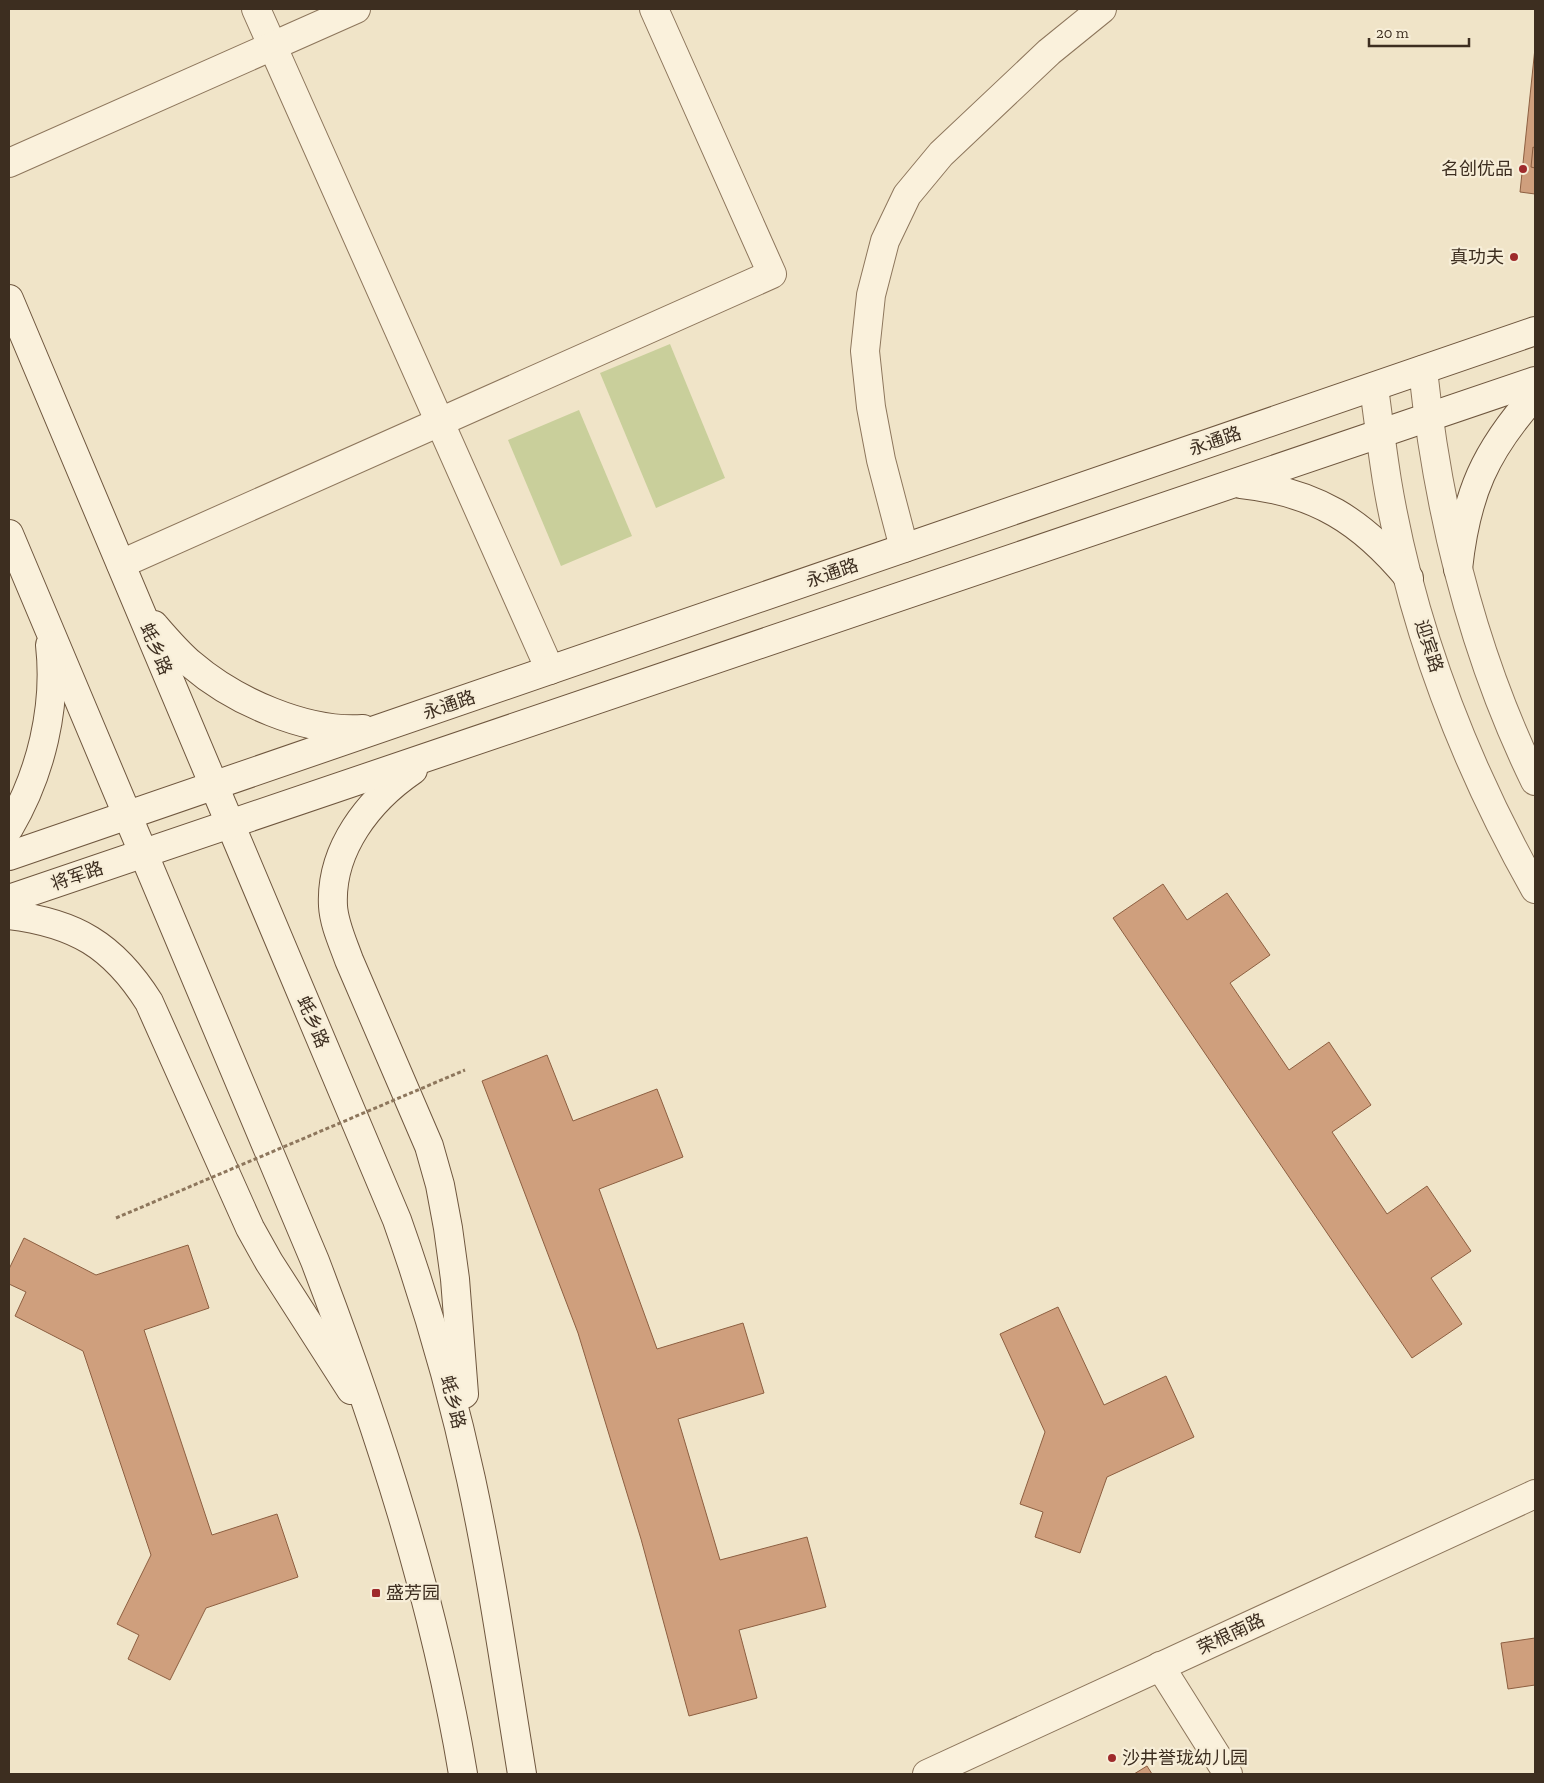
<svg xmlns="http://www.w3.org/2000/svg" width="1544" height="1783" viewBox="0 0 1544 1783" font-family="'Zilla Slab','Noto Sans SC',serif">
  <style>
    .green { fill: #c9cf9b }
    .building { fill: #cf9f7d; stroke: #8d5f41 }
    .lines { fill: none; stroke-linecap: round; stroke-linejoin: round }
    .street-casing { stroke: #8d765c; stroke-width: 30 }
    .secondary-casing { stroke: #6f573f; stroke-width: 30 }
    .street { stroke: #faf1dc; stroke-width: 28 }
    .secondary { stroke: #faf1dc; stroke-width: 28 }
    .path-bridge { stroke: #8d765c; stroke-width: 3; stroke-dasharray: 4 2.5; stroke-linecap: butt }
    .poi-dot { fill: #9e2a2b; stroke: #f7eed8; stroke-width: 2 }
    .labels { text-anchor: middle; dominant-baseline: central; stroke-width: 4.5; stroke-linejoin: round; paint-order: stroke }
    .poi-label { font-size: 18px; fill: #3d2e20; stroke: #f7eed8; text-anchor: end }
    .street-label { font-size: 18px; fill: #3d2e20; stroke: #f7eed8 }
  </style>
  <rect width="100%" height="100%" fill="#f0e4c8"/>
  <g class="green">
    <polygon points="670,344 725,478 656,508 600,373"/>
    <polygon points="579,410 632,536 561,566 508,440"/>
  </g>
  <g class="building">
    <polygon points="1535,48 1535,194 1520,192"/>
    <polygon points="1533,147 1535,148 1535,168 1531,167"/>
    <polygon points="1163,884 1187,920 1227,893 1270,955 1230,983 1289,1070 1329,1042 1371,1105 1332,1132 1387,1214 1427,1186 1471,1251 1431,1278 1462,1324 1412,1358 1113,918"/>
    <polygon points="547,1055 573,1121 657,1089 683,1157 599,1189 657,1349 743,1323 764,1393 678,1419 720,1560 807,1537 826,1607 739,1630 757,1698 689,1716 641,1539 578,1333 482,1081"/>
    <polygon points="24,1238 96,1275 188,1245 209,1308 144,1330 212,1535 277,1514 298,1577 206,1608 170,1680 128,1659 139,1635 117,1624 151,1555 83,1351 15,1316 26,1292 9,1284 9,1269"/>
    <polygon points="1058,1307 1104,1405 1166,1376 1194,1437 1107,1477 1080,1553 1035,1537 1043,1512 1020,1504 1045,1432 1000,1334"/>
    <polygon points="1535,1638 1535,1685 1508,1689 1501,1643"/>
    <polygon points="1147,1766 1152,1774 1134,1774"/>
  </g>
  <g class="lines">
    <defs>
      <g id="street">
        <polyline points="256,9 550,670"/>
        <polyline points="9,163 356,9"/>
        <path d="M1423 370C1438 511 1472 652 1535 781"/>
        <path d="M1374 387C1378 418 1382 449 1387 481 1411 624 1464 763 1535 889"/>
        <polyline points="904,548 881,460 871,407 865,351 871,295 885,241 907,195 941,154 1049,52 1102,9"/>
        <polyline points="121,564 772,274 654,9"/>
        <polyline points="1160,1666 1228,1774"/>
        <polyline points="927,1774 1535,1494"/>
      </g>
      <g id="secondary">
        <path d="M9 299 397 1220C427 1305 452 1391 471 1479 492 1576 506 1676 522 1774"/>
        <path d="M1241 484C1316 492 1362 521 1409 578"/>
        <path d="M9 534 315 1261C378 1427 434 1598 463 1774"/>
        <path d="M1458 569C1466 494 1485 451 1535 395"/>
        <path d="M154 625C166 639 177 652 191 664 234 701 306 733 363 729"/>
        <path d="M413 770C369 800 330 849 333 906 334 924 343 943 349 960L429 1146 440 1185 448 1228 455 1279 464 1394"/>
        <path d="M9 828C41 774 57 707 50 645"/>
        <polyline points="9,856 1535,331"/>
        <polyline points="9,899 1535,381"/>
        <path d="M9 915C75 923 113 945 149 1002L250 1228 269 1262 351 1390"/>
      </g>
    </defs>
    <use href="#street" class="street-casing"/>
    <use href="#secondary" class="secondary-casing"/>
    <use href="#street" class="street"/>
    <use href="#secondary" class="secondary"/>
    <polyline class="path-bridge" points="116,1218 465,1070"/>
  </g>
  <g class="poi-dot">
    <circle cx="1523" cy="169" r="5"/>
    <circle cx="1514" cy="257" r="5"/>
    <rect x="371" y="1588" width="10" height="10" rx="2.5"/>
    <circle cx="1112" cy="1758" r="5"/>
  </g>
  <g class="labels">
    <g class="poi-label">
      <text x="1513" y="169">名创优品</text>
      <text x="1504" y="257">真功夫</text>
      <text x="386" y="1593" text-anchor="start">盛芳园</text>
      <text x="1122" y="1758" text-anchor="start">沙井誉珑幼儿园</text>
    </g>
    <g class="street-label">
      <text transform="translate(1215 441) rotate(-19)">永通路</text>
      <text transform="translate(832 573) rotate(-19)">永通路</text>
      <text transform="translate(1429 646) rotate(72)">迎宾路</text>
      <text transform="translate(156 649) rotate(67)">蚝乡路</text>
      <text transform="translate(449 705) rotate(-19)">永通路</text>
      <text transform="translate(77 876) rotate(-19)">将军路</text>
      <text transform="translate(313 1022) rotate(67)">蚝乡路</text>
      <text transform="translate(453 1402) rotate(76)">蚝乡路</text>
      <text transform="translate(1231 1634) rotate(-25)">荣根南路</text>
    </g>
  </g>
  <rect width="1544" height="1783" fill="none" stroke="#3d2e20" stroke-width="20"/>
  <path d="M1369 38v8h100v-8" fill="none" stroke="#3d2e20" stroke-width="2.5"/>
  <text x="1376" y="38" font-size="15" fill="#3d2e20" stroke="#f7eed8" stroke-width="4" paint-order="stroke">20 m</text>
</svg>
